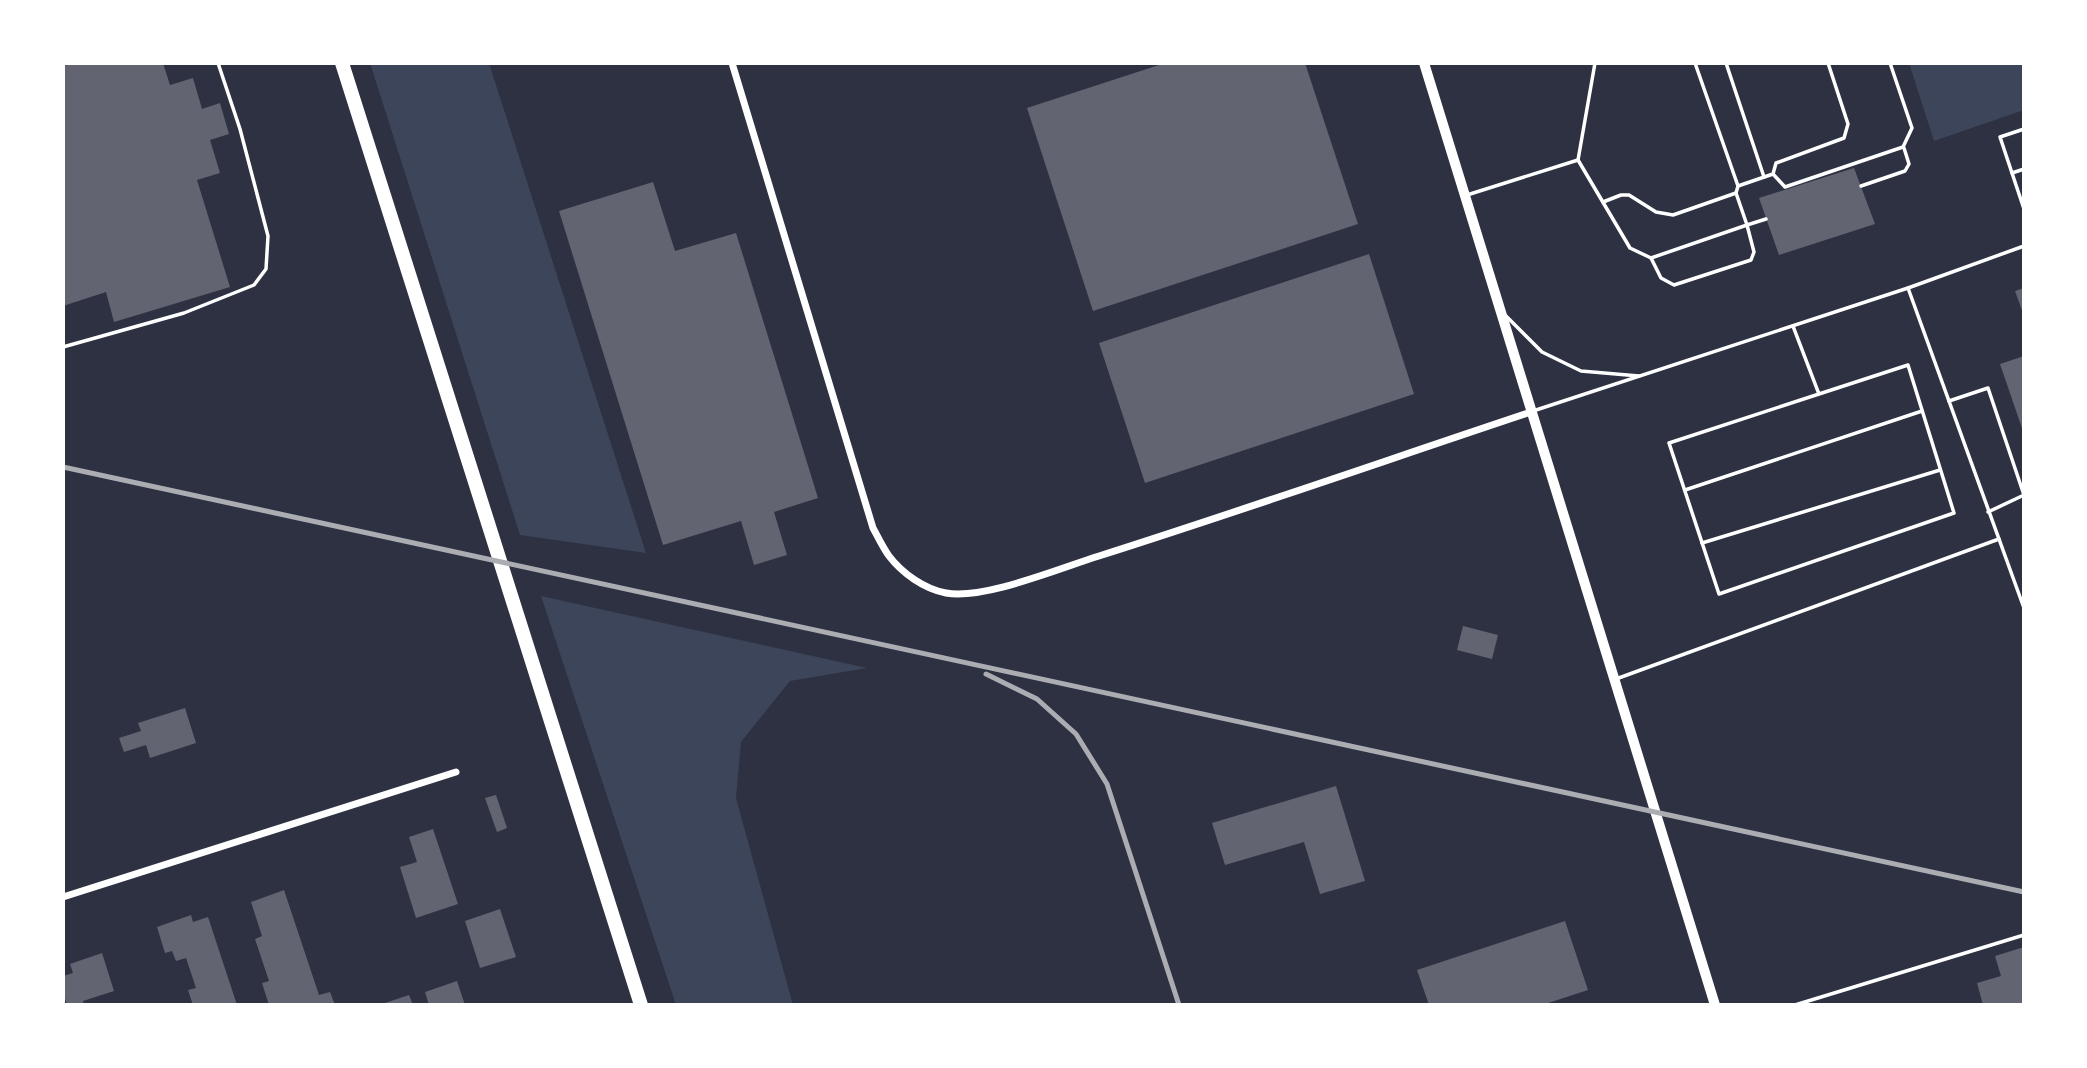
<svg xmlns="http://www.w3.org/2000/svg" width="2087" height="1068" viewBox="0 0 2087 1068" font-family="Quicksand,sans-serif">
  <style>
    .green { fill: #3c4559 }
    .building { fill: #626471 }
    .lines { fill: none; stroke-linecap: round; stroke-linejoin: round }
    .service { stroke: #fff; stroke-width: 3.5 }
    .minor { stroke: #fff; stroke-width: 7 }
    .secondary { stroke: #fff; stroke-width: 10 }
    .motorway { stroke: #fff; stroke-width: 14 }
    .rail { stroke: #abadb3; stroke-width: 5 }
  </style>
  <rect width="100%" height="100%" fill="#2d3142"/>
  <g class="green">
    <polygon points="370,63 489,63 646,553 520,535"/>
    <polygon points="1909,63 2024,63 2024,110 1934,141"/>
    <polygon points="541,596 867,668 790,681 741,742 736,798 793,1005 676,1005"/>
  </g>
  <g class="building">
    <polygon points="63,63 163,63 170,85 193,78 202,109 220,103 229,134 210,140 220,173 197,180 230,287 114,322 106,292 63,306"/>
    <polygon points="1165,63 1305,63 1358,224 1093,311 1027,108"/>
    <polygon points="1854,168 1875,224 1779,255 1759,198"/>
    <polygon points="653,182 675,251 736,233 818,498 774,512 787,555 754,565 741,521 663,545 559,211"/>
    <polygon points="1369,254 1414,394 1145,483 1099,343"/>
    <polygon points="2024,288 2024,316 2015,291"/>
    <polygon points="2024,356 2024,434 2000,364"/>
    <polygon points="1463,626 1498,635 1492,659 1457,650"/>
    <polygon points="185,708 196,743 150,758 146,745 124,752 119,738 141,731 138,723"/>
    <polygon points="1336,786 1365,881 1320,894 1304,842 1225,865 1212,823"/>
    <polygon points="496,795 507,828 497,832 485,798"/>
    <polygon points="433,829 458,904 416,918 400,867 417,862 409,837"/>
    <polygon points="284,890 319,995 330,992 335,1005 269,1005 262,983 269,981 255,939 262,936 251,902"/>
    <polygon points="500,909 516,957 480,968 465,921"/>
    <polygon points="191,915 193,922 208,917 237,1005 193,1005 188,990 196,988 186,958 176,961 172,951 165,953 157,927"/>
    <polygon points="1565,921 1588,990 1542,1005 1429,1005 1417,970"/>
    <polygon points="2024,947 2024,1005 1983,1005 1977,983 2001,976 1995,956"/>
    <polygon points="102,953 114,991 83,1001 84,1005 67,1005 63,992 63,976 73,973 70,964"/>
    <polygon points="457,981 465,1005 429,1005 425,992"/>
    <polygon points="409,995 413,1005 379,1005"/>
  </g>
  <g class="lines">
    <g class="service">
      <polyline points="1595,63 1578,160 1630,248 1651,258 1661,278 1674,285 1751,260 1754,252 1747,225 1766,219"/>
      <polyline points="1726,63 1764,177"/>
      <polyline points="2024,129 2000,137 2024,209"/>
      <polyline points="2012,173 2024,169"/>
      <polyline points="1773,174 1785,187 1903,147 1912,128 1890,63"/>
      <polyline points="1738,186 1773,174 1776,163 1844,138 1848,124 1828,63"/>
      <polyline points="1861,186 1905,171 1909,164 1904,148"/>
      <polyline points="1467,195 1578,160"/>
      <polyline points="1603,202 1621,195 1629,195 1656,212 1673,215 1736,193"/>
      <polyline points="1651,258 1747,225 1736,193 1738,186 1695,63"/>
      <polyline points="1908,288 2024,608"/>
      <polyline points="1505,315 1542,352 1581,371 1639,376"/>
      <polyline points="1793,326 1819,394 1669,443 1719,594 1954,513 1908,365 1819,394"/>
      <polyline points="63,347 184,313 254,285 266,269 268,236 240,129 218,63"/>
      <polyline points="1949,401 1988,388 2024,495"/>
      <polyline points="1533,411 1908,288 2024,246"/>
      <polyline points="1685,490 1922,411"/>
      <polyline points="1988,512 2024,495"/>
      <polyline points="1702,543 1940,470"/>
      <polyline points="1616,679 1999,539"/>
      <polyline points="1795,1005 2024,935"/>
    </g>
    <g class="minor">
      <path d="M732 63 873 528C878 537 883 548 889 556 902 573 924 589 946 593 984 600 1060 568 1099 556 1244 510 1387 460 1531 412"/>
      <polyline points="63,897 456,772"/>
    </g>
    <polyline class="secondary" points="1424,63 1715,1005"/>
    <polyline class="motorway" points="342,63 641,1005"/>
    <g class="rail">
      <polyline points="63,467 2024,892"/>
      <polyline points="986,674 1037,699 1076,734 1107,784 1179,1005"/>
    </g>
  </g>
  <rect width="2087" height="1068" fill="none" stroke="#ffffff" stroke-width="130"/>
</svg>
